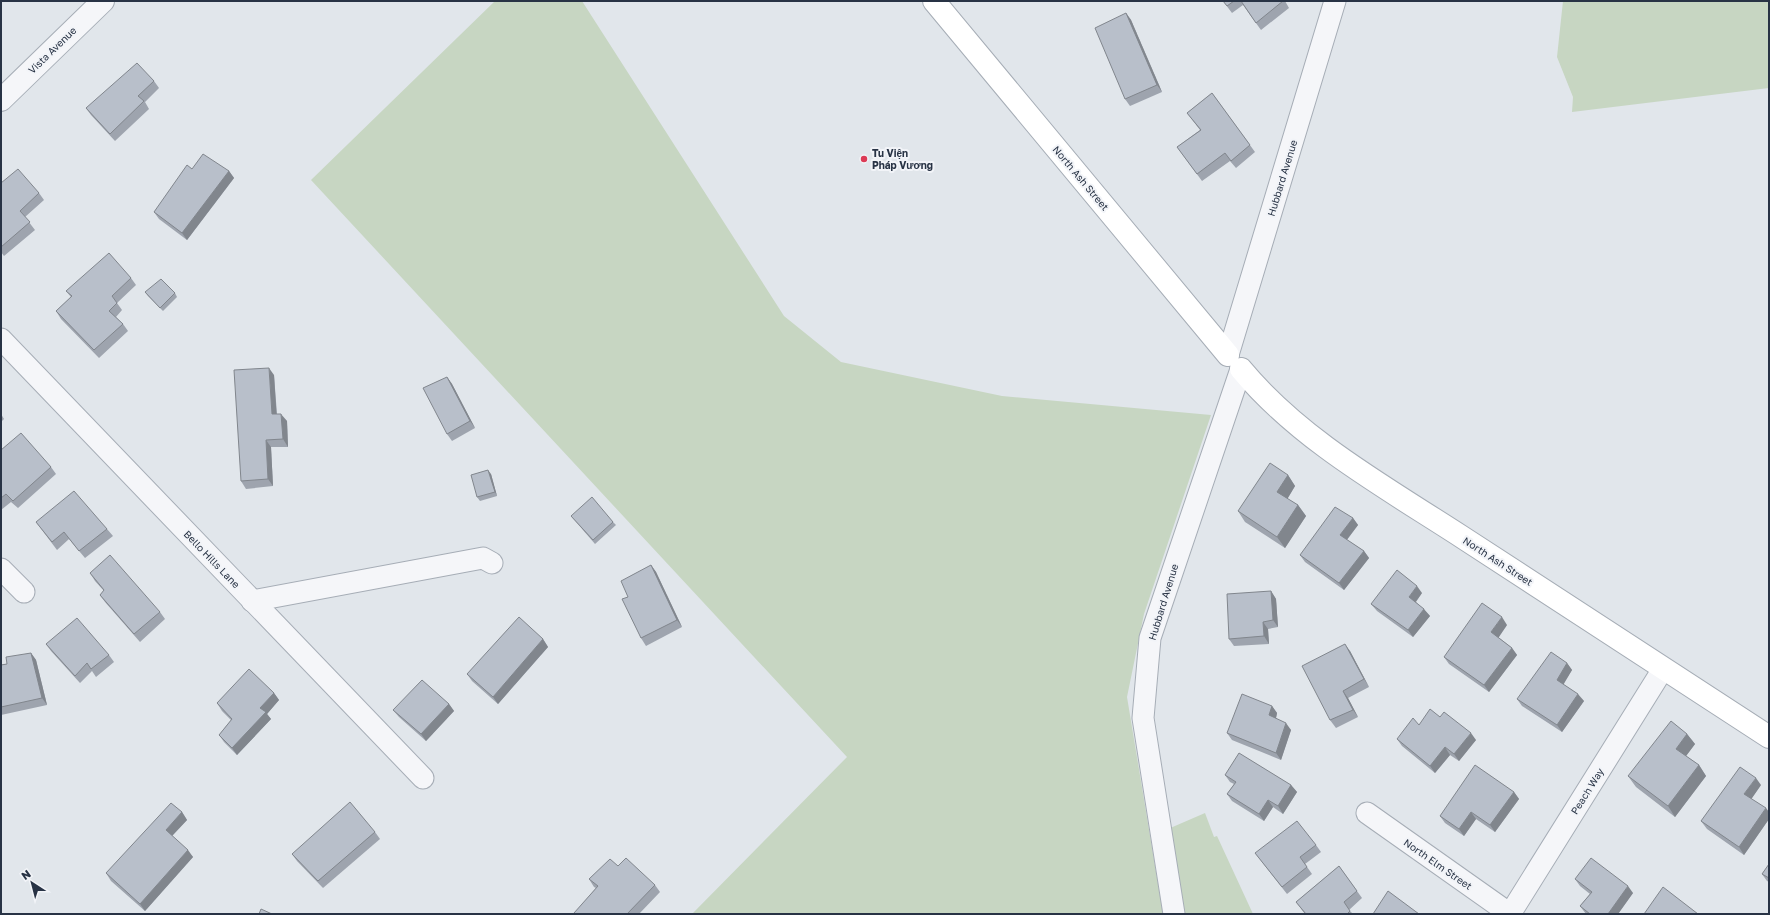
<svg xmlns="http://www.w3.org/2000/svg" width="1770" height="915" viewBox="0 0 1770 915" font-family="'Golos Text',sans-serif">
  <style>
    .green { fill: #c7d6c2 }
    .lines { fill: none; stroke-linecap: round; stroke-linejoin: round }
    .minor-casing { stroke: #a6adb6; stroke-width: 23 }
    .tertiary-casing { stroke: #a6adb6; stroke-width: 24 }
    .secondary-casing { stroke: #a6adb6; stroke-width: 24 }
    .minor { stroke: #f5f6f9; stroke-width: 21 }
    .tertiary { stroke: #f5f6f9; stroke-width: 22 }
    .secondary { stroke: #fff; stroke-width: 22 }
    .wall { fill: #9ea4ae }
    .shaded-wall { fill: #81868d }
    .building { fill: #b8bfca; stroke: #81868d }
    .poi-dot { fill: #dc3a55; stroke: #f2f4f8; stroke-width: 1.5 }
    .labels { text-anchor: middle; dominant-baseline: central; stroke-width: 4; stroke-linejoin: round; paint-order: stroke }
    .street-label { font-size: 10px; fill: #283345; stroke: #f2f4f8 }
    .poi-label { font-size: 10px; font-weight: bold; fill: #283345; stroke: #f2f4f8; text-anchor: start }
  </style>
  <rect width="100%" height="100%" fill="#e1e6eb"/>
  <g class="green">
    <polygon points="495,1 582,1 784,316 841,362 1002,396 1211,415 1144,614 1127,697 1163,914 692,914 847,757 311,180"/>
    <polygon points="1563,1 1769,1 1769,88 1572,112 1573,97 1557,57"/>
    <polygon points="1205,813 1214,837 1217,836 1253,914 1185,914 1168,829"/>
  </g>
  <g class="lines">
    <defs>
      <g id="minor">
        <polyline points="1,339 423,778"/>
        <polyline points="1228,355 1335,1"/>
        <polyline points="1,569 24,592"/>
        <polyline points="252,601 483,558 492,563"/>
        <polyline points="1367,813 1510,914"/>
        <polyline points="1174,914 1143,718 1150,638 1241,369"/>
        <polyline points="1510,914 1663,669"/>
      </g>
      <polyline id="tertiary" points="1,100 103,1"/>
      <g id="secondary">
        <polyline points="934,1 1228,355"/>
        <path d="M1241 369C1300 440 1385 487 1462 537 1564 604 1666 671 1769 737"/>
      </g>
    </defs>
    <use href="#minor" class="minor-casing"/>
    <use href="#tertiary" class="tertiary-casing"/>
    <use href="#secondary" class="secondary-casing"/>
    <use href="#minor" class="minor"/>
    <use href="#tertiary" class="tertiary"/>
    <use href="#secondary" class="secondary"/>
  </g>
  <g class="wall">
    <polygon points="1223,1 1285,1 1289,8 1261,30 1243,5 1232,13"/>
    <polygon points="1126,13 1131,20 1162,92 1130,106 1125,99"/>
    <polygon points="154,81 159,88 145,102 149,109 115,141 91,115 86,108"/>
    <polygon points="1212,93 1255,152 1236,168 1230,161 1202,181 1177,147 1200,130 1187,113"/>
    <polygon points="192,169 229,171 234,178 187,240 159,219 154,212"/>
    <polygon points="1,183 39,193 44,200 25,217 35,230 4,256 1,252"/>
    <polygon points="131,278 136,285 117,303 122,310 116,317 123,324 128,331 99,358 61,319 56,311 71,297 66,291"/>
    <polygon points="145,292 175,293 177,297 163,311 148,296"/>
    <polygon points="274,375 277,414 287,421 288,447 271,447 273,486 246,489 241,481"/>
    <polygon points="447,377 452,384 475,428 452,441 447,434"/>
    <polygon points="1,414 4,419 1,422"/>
    <polygon points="1,450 51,467 56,474 18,508 11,502 1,510"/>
    <polygon points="491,474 497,496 480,501 477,497"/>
    <polygon points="1288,475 1295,486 1287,499 1298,505 1306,516 1285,548 1245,522 1238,511"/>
    <polygon points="571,516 613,522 616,525 595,544"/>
    <polygon points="1353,518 1358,525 1347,540 1364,551 1369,558 1344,590 1305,562 1300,555"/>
    <polygon points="36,522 107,529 113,536 85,558 69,539 57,550"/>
    <polygon points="651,565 656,572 682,627 646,646 641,638 628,597"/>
    <polygon points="90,573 160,612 165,619 140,642 105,602 100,595 104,591 95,581"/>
    <polygon points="1271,591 1276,599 1278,627 1268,629 1269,644 1234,646 1229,639"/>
    <polygon points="1422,593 1416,602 1430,616 1413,637 1377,611 1371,604"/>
    <polygon points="1507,625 1498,637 1512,648 1517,655 1489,692 1449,664 1444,657"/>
    <polygon points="543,639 548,647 498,704 472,681 467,674"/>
    <polygon points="46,644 109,655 114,662 96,677 92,671 80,683 51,651"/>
    <polygon points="1350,651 1369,687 1348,698 1358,717 1336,728 1330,720"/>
    <polygon points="31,653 36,660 47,705 1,715 1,665 7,664"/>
    <polygon points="1567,663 1572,670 1563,684 1584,701 1562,732 1522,706 1517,699"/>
    <polygon points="274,693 279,700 267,714 271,719 237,755 224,742 219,735 231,720 222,711 217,703"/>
    <polygon points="449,704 454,711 426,741 399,717 393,710"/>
    <polygon points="1272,706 1277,713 1276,718 1291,730 1281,760 1232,740 1227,733"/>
    <polygon points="1419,725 1476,740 1459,761 1450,755 1435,773 1402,746 1397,739"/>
    <polygon points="1687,734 1695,744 1686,756 1699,765 1706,776 1675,817 1636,787 1628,776"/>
    <polygon points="1225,775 1291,785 1297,792 1283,814 1273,807 1264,821 1232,801 1227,794 1234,784 1230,782"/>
    <polygon points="1761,785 1751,799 1769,812 1769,819 1744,855 1707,829 1701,821"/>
    <polygon points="1514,792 1519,799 1495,832 1476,819 1464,836 1445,823 1440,816"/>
    <polygon points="182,812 187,820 172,836 193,857 145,911 111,881 106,873"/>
    <polygon points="375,832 380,839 323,888 297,861 292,854"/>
    <polygon points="1316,845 1321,852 1305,864 1312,874 1287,894 1255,853"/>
    <polygon points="1769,864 1769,882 1767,881 1762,874"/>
    <polygon points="618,866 655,885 660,892 639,914 574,914 596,888 594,887 589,879"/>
    <polygon points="1339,866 1362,898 1349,910 1353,914 1305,914 1296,902"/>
    <polygon points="1575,879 1633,893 1618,914 1586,914 1580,906 1590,894 1580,886"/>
  </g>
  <g class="shaded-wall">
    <polygon points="1126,13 1131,20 1162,92 1157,85"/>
    <polygon points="229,171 234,178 187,240 182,233"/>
    <polygon points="269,368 274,375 277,422 272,414"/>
    <polygon points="447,377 452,384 475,428 470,421"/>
    <polygon points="281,414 287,421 288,447 283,439"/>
    <polygon points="266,440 271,447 273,486 268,479"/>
    <polygon points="488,470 491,474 497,496 495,492"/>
    <polygon points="1288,475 1295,486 1285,503 1277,492"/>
    <polygon points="1298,505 1306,516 1285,548 1277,537"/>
    <polygon points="1353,518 1358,525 1345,542 1340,535"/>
    <polygon points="1364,551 1369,558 1344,590 1339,583"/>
    <polygon points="651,565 656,572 682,627 677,620"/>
    <polygon points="1417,586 1422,593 1414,604 1409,597"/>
    <polygon points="1271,591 1276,599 1278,627 1273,620"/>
    <polygon points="1424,609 1430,616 1413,637 1408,630"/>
    <polygon points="1502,617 1507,625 1497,640 1491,632"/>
    <polygon points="1263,622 1268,629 1269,644 1264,636"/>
    <polygon points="543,639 548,647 498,704 493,697"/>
    <polygon points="1345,644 1350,651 1369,687 1364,679"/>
    <polygon points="1512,648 1517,655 1489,692 1484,685"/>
    <polygon points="31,653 36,660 47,705 42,698"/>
    <polygon points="1567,663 1572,670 1562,687 1557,680"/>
    <polygon points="1343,691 1348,698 1358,717 1353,710"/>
    <polygon points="274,693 279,700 267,714 271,719 237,755 232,748 260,708"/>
    <polygon points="1578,694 1584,701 1562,732 1557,725"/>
    <polygon points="449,704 454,711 426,741 421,734"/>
    <polygon points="1272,706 1277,713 1275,723 1269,715"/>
    <polygon points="1286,723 1291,730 1281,760 1276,753"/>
    <polygon points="1471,733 1476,740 1459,761 1454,754"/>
    <polygon points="1687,734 1695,744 1683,760 1676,749"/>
    <polygon points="1445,747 1450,755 1435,773 1430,766"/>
    <polygon points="1699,765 1706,776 1675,817 1668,806"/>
    <polygon points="1756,778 1761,785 1750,801 1744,794"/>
    <polygon points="1291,785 1297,792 1283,814 1278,806"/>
    <polygon points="1514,792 1519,799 1495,832 1490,825"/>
    <polygon points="1268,800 1273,807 1264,821 1259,814"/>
    <polygon points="1766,808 1769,812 1769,819 1744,855 1739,847"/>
    <polygon points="182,812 187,820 171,837 166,830"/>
    <polygon points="1471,812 1476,819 1464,836 1459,829"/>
    <polygon points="188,850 193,857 145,911 140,904"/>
    <polygon points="1628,886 1633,893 1618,914 1608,914"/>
  </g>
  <g class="building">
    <polygon points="1223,1 1234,1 1227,6"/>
    <polygon points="1241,1 1283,1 1256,23"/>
    <polygon points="1126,13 1157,85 1125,99 1095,28"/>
    <polygon points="137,63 154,81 138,96 144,101 110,134 86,108"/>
    <polygon points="1212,93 1250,145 1231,161 1225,153 1197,174 1177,147 1201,130 1187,113"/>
    <polygon points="203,154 229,171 182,233 154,212 187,165 192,169"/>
    <polygon points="18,169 39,193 20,211 30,222 1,247 1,183"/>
    <polygon points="109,253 131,278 112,296 117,303 109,311 123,324 94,350 56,311 72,296 66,291"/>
    <polygon points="161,279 175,293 160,308 145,292"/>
    <polygon points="269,368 272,414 281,414 283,439 266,440 268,479 241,481 234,370"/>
    <polygon points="447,377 470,421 447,434 423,388"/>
    <polygon points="21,433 51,467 13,501 6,494 1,498 1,450"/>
    <polygon points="1270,463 1288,475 1277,492 1298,505 1277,537 1238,511"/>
    <polygon points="488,470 495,492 477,497 471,475"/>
    <polygon points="74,491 107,529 79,551 64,532 52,542 36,522"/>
    <polygon points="592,497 613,522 593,540 571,516"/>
    <polygon points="1335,507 1353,518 1340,535 1364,551 1339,583 1300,555"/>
    <polygon points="110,555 160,612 134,634 100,595 104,590 90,573"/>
    <polygon points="651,565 677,620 641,638 622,599 628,597 621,581"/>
    <polygon points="1397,570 1417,586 1409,597 1424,609 1408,630 1371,604"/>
    <polygon points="1271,591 1273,620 1263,622 1264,636 1229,639 1227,594"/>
    <polygon points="1482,603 1502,617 1491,632 1512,648 1484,685 1444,657"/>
    <polygon points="519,617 543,639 493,697 467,674"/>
    <polygon points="77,618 109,655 91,669 87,663 75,676 46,644"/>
    <polygon points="1345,644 1364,679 1343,691 1353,710 1330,720 1302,666"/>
    <polygon points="1551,652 1567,663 1557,680 1578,694 1557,725 1517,699"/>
    <polygon points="31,653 42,698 1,707 1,665 7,664 6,657"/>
    <polygon points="249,669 274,693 260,708 266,712 232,748 219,735 232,719 217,703"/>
    <polygon points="422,680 449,704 421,734 393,710"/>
    <polygon points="1242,694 1272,706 1269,715 1286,723 1276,753 1227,733"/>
    <polygon points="1430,709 1440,717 1444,712 1471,733 1454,754 1445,747 1430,766 1397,739 1413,718 1419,725"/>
    <polygon points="1671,721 1687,734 1676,749 1699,765 1668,806 1628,776"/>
    <polygon points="1239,753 1291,785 1278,806 1268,800 1259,814 1227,794 1236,782 1225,775"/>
    <polygon points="1475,765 1514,792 1490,825 1471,812 1459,829 1440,816"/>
    <polygon points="1740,767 1756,778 1744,794 1766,808 1739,847 1701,821"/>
    <polygon points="350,802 375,832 318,881 292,854"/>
    <polygon points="171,803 182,812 166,830 188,850 140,904 106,873"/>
    <polygon points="1297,821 1316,845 1300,857 1307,867 1282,887 1255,853"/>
    <polygon points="626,858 655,885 627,914 575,914 574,913 598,886 589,879 610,859 618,866"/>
    <polygon points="1591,858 1628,886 1608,914 1590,914 1580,906 1592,892 1575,879"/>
    <polygon points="1769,864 1769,878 1762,874"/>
    <polygon points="1339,866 1357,891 1344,902 1350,911 1347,914 1306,914 1296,902"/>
    <polygon points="1663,887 1698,914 1644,914"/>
    <polygon points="1388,891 1419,914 1373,914"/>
    <polygon points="261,909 272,914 259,914"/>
  </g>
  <circle class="poi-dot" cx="864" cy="159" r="4"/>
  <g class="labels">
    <g class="street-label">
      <text transform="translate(52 50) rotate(-44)">Vista Avenue</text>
      <text transform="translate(1081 178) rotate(50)">North Ash Street</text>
      <text transform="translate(1282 178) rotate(-73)">Hubbard Avenue</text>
      <text transform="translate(212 559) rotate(46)">Bello Hills Lane</text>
      <text transform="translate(1498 561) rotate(33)">North Ash Street</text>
      <text transform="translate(1163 602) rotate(-73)">Hubbard Avenue</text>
      <text transform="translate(1587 791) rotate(-58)">Peach Way</text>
      <text transform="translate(1438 864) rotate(35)">North Elm Street</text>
    </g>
    <g class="poi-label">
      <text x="872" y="153">Tu Viện<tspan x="872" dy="12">Pháp Vương</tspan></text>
    </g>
  </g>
  <rect width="1770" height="915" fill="none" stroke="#283345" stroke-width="4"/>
  <g transform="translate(32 883) rotate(324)" stroke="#f2f4f8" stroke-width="3" paint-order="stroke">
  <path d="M0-3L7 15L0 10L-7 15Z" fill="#283345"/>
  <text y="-6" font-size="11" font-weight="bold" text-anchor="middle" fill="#283345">N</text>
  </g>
</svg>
